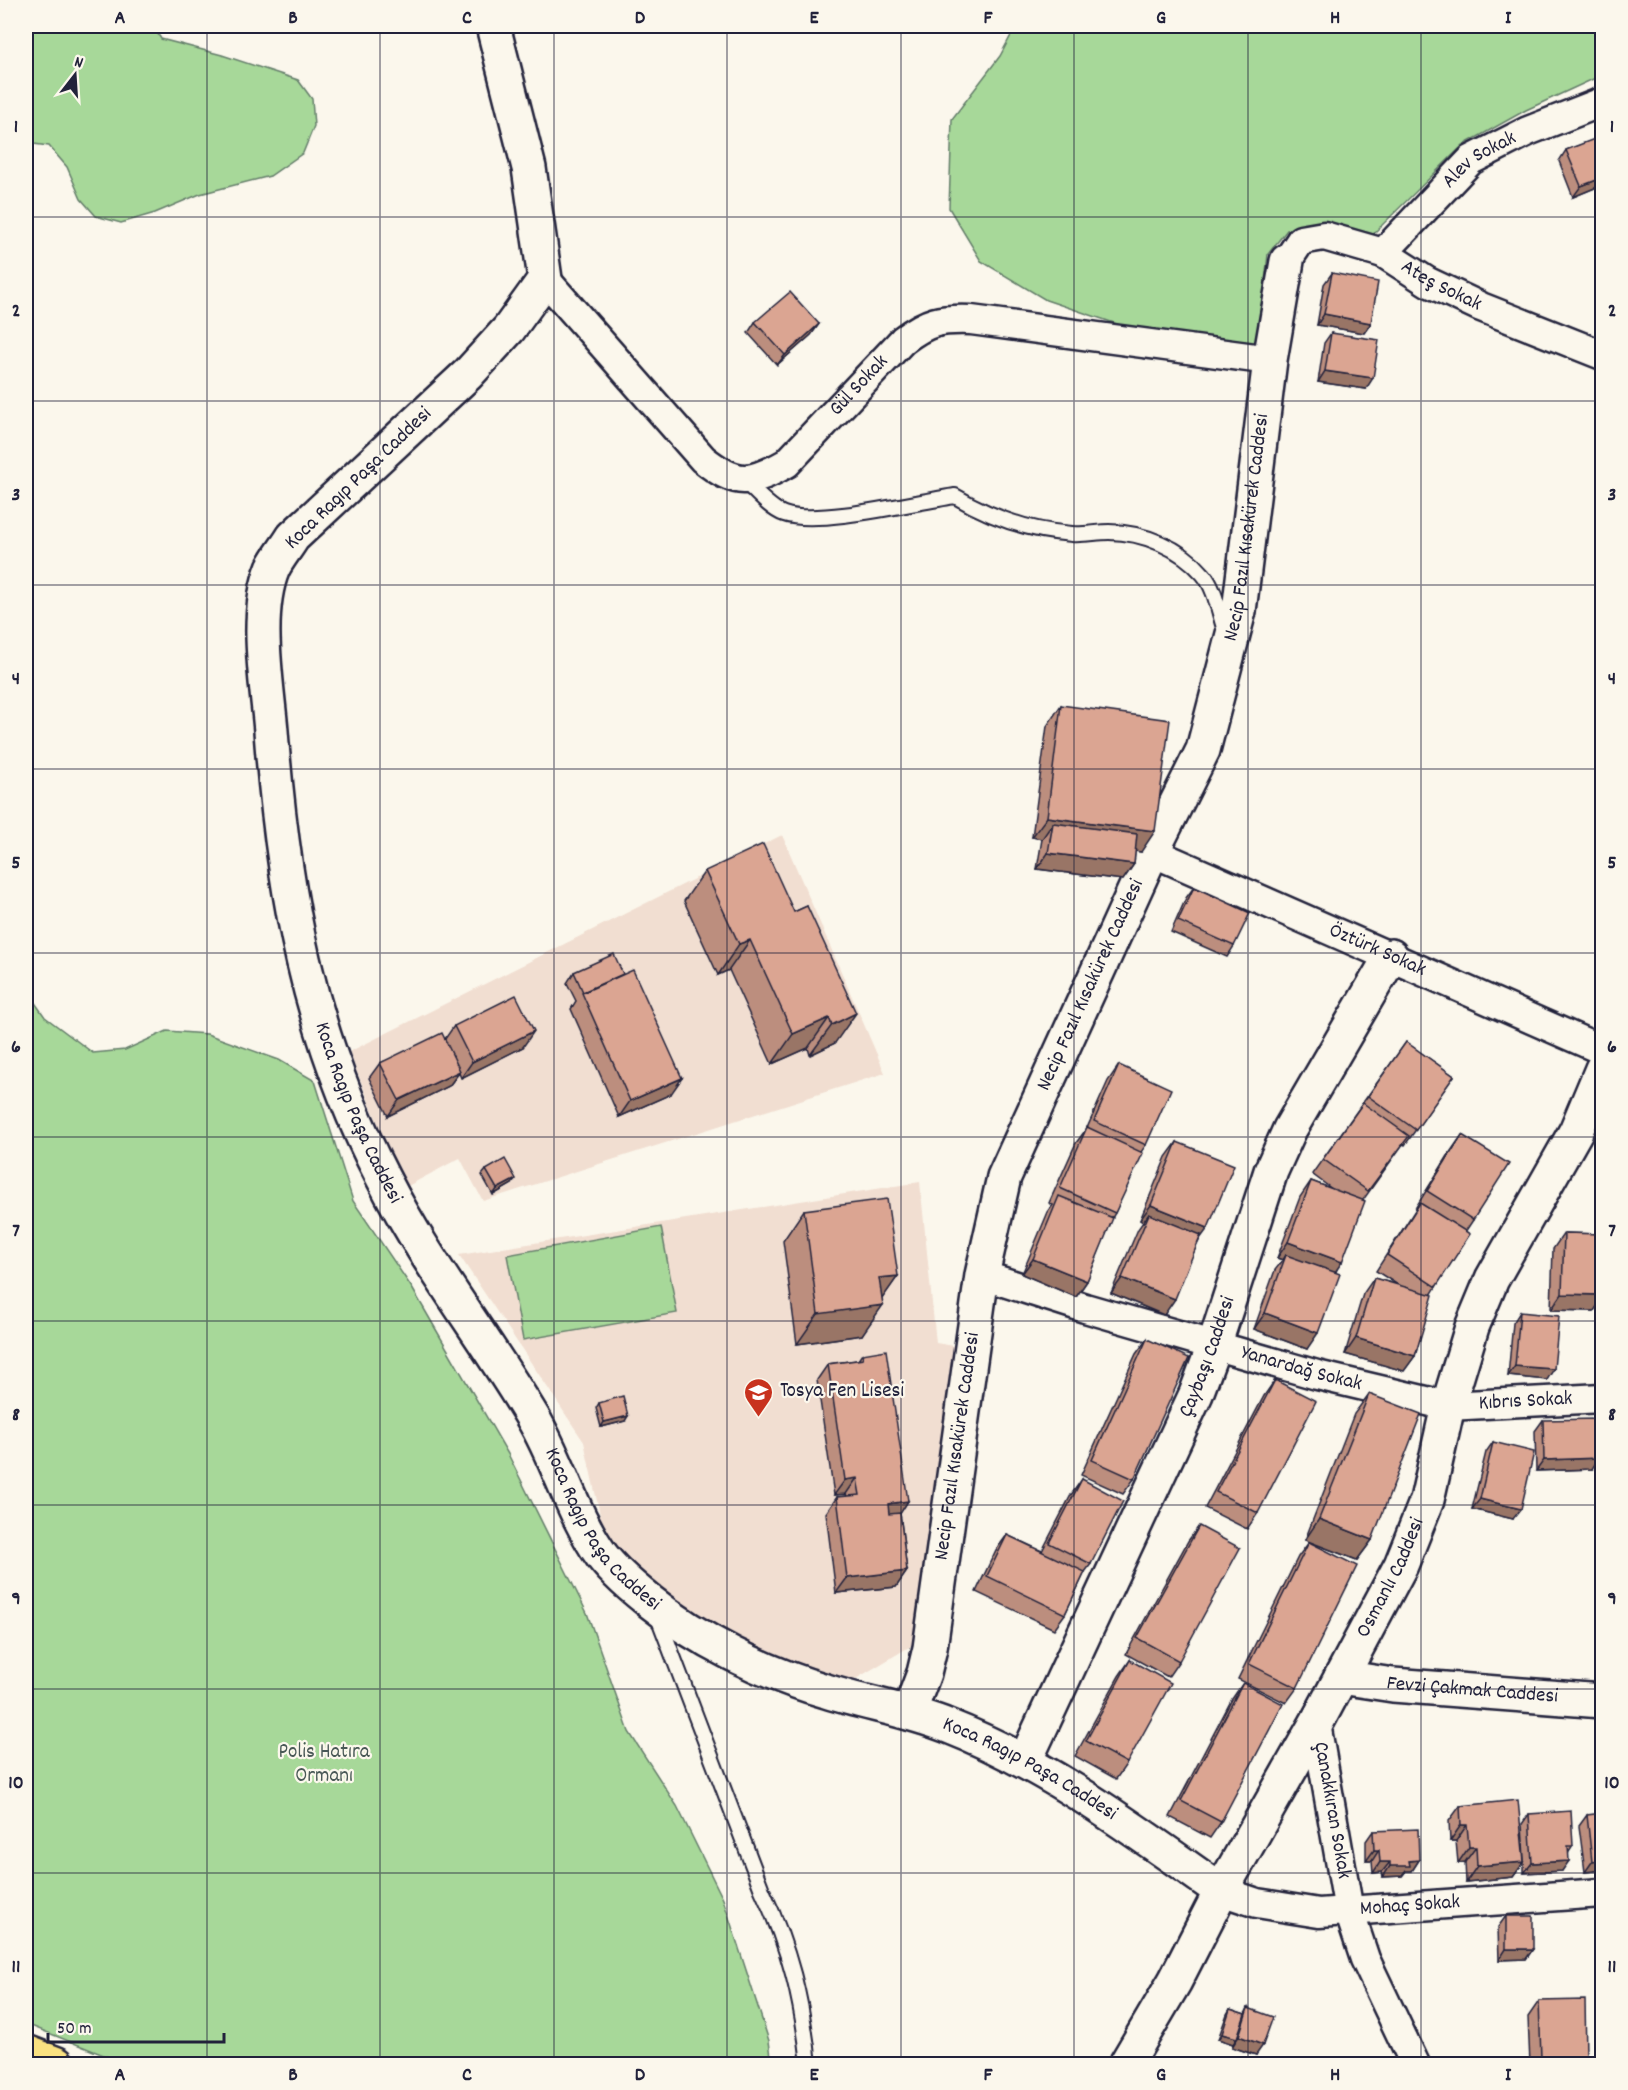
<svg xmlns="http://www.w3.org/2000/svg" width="1628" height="2090" viewBox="0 0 1628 2090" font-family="Dekko,sans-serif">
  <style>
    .built { fill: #f1ded1 }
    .green { fill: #a7d899; stroke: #647d6a; stroke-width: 1.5 }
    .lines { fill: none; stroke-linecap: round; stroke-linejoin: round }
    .service-casing { stroke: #22223b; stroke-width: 18 }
    .minor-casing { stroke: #22223b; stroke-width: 33 }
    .tertiary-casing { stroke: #22223b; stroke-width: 38 }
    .trunk-casing { stroke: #22223b; stroke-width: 38 }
    .service { stroke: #fbf7ec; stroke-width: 14 }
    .minor { stroke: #fbf7ec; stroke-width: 28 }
    .tertiary { stroke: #fbf7ec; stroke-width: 33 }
    .trunk { stroke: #f9e181; stroke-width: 33 }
    .wall { fill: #bc8e7e; stroke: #22223b; stroke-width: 1.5 }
    .shaded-wall { fill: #997466; stroke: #22223b; stroke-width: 1.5 }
    .building { fill: #dba592; stroke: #22223b; stroke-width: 1.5 }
    .grid { fill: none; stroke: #22223b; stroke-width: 1.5; stroke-opacity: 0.55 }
    .labels { text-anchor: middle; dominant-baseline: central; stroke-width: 4.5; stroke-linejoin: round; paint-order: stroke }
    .street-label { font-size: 21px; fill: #22223b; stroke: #fbf7ec }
    .poi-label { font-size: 21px; fill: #22223b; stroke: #fbf7ec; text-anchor: start }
    .park-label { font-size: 21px; fill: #4a5957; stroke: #fbf7ec }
    .neatline { fill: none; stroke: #22223b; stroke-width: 2 }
    .grid-label { font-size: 20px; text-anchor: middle; font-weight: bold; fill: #22223b }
  </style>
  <rect width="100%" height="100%" fill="#fbf7ec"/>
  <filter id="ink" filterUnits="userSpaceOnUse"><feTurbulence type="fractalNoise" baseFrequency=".0167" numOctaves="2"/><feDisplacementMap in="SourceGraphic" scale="12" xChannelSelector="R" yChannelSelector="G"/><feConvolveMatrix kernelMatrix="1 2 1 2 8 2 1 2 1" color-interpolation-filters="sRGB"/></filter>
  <g filter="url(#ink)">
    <g class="built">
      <polygon points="782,835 885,1073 483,1201 460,1158 404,1188 349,1052"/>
      <polygon points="920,1182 936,1343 960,1347 921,1640 854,1680 831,1681 806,1671 730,1634 636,1573 606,1542 584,1442 459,1255"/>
    </g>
    <g class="green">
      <polygon points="26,26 153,26 161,39 222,55 298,80 312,99 314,126 303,153 270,176 200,194 155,213 121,223 96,216 81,199 67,167 49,146 26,143"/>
      <polygon points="1016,26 1602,26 1602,75 1526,110 1463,145 1370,237 1323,223 1287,230 1268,254 1258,344 1126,327 1046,300 981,261 949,208 952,119 1000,56"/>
      <polygon points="26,990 45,1017 93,1053 125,1050 167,1031 207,1034 279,1060 315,1081 353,1201 412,1288 508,1454 587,1613 629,1732 677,1806 723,1899 769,2041 772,2064 126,2064 26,2024"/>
      <polygon points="661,1227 677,1313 523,1340 507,1255"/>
    </g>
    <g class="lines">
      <defs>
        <g id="service">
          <path d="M744 481C755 491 770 509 784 514 817 526 916 502 955 496 990 517 1031 531 1072 534 1084 535 1097 532 1109 532 1143 532 1181 548 1203 574 1216 589 1219 614 1226 634"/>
          <path d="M658 1617 762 1890C790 1949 802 2000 809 2064"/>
        </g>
        <g id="minor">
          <path id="s1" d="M1383 253 1471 160 1528 131 1602 102"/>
          <path id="s2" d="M1287 261 1301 240 1324 236 1383 253 1428 282 1481 307 1602 355"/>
          <path id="s3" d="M545 279 703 459C737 486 750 484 787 463L903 340C928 321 939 319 971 320L1270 360"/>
          <path id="s4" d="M1152 852 1602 1050"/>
          <path id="s5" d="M982 1275 1085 1308 1317 1375 1448 1406 1602 1398"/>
          <path id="s6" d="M1316 1724 1349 1911 1365 1959 1415 2064"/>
          <path id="s7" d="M1221 1891 1257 1903 1319 1913 1602 1893"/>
        </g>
        <g id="tertiary">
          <path id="s8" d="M493 26 529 168 545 279 509 329 468 374 293 537C287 547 278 558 273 568 254 614 267 683 271 731 283 891 308 1034 383 1178 426 1263 485 1337 533 1418 559 1462 572 1514 602 1556 615 1573 632 1587 648 1600 699 1641 764 1673 826 1691 866 1704 909 1710 948 1726 1048 1765 1134 1830 1221 1891"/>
          <path id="s9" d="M1341 1677 1393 1685 1602 1701"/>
          <path id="s10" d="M909 1713 924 1673 930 1648 982 1275 1004 1177 1152 852 1203 750 1239 611 1270 360 1287 261"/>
          <path id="s11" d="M1025 1761 1196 1394 1214 1346 1271 1171 1290 1129 1391 956"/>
          <path id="s12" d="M1126 2064 1175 1981 1221 1891 1316 1724 1401 1565 1427 1500 1448 1406 1472 1327 1492 1279 1576 1131 1602 1069"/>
        </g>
        <polyline id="trunk" points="26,2052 57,2064"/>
      </defs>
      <use href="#service" class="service-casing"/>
      <use href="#minor" class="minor-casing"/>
      <use href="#tertiary" class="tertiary-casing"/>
      <use href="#trunk" class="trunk-casing"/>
      <use href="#service" class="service"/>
      <use href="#minor" class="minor"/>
      <use href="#tertiary" class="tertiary"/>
      <use href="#trunk" class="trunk"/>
    </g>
    <g class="wall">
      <polygon points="1602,137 1602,185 1573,197 1559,161 1566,150"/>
      <polygon points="1332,273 1371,323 1364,333 1317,325 1324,284"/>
      <polygon points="755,322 819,324 811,335 777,365 748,333"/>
      <polygon points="1331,333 1366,389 1318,382 1324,343"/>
      <polygon points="1061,705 1141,852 1135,851 1134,864 1123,880 1037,869 1042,839 1032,837 1047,726"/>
      <polygon points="705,871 794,912 807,906 835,1043 810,1055 808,1048 772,1064 729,970 718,975 684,901"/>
      <polygon points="1194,887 1234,946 1227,957 1171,932 1186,898"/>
      <polygon points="574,972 671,1094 619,1117 571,1009 576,1001 567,983"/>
      <polygon points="454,1026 523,1047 461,1078 459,1073 449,1086 388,1116 369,1078 380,1063 445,1039"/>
      <polygon points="1406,1042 1454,1076 1405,1145 1403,1144 1363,1200 1307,1349 1254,1329 1275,1270 1283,1260 1277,1258 1300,1197 1311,1181 1332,1189 1312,1174"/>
      <polygon points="1119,1065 1146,1145 1141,1152 1115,1213 1112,1218 1087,1281 1076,1297 1022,1274 1048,1212 1053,1205 1049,1203 1076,1143 1087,1128 1108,1081"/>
      <polygon points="1462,1135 1473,1220 1465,1232 1436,1287 1431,1295 1415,1356 1404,1371 1345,1354 1363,1294 1374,1278 1398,1285 1376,1271 1417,1207 1416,1207 1451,1151"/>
      <polygon points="1177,1142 1199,1241 1164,1315 1111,1293 1138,1229 1143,1222 1140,1220 1166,1157"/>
      <polygon points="486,1170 512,1184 493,1195 482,1175"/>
      <polygon points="1602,1175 1602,1295 1594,1311 1551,1310 1553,1249 1564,1233 1599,1234 1601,1178"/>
      <polygon points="804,1210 898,1276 882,1298 862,1335 797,1344 783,1241"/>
      <polygon points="1520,1312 1547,1380 1508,1376 1513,1323"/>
      <polygon points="1147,1339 1134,1479 1123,1494 1081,1475 1136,1354"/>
      <polygon points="862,1354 908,1501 900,1513 907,1571 896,1587 836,1593 826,1513 837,1497 847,1496 846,1494 834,1495 817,1380 828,1364 858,1360"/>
      <polygon points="1275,1380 1258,1513 1247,1529 1205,1508 1264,1396"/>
      <polygon points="1369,1394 1372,1540 1357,1560 1305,1540 1354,1414"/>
      <polygon points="599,1403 625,1421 601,1427 596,1408"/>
      <polygon points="1543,1420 1592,1469 1536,1471 1535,1431"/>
      <polygon points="1493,1442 1513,1519 1472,1509 1486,1452"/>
      <polygon points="1082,1479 1091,1564 1085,1572 1065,1614 1054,1629 976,1592 996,1550 1007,1535 1042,1551 1071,1495"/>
      <polygon points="1199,1526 1179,1661 1168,1677 1126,1654 1188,1541"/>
      <polygon points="1309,1542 1297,1688 1286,1703 1238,1679 1298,1557"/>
      <polygon points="1130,1660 1127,1763 1116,1779 1075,1756 1119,1676"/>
      <polygon points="1243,1683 1221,1822 1210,1838 1170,1817 1232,1699"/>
      <polygon points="1460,1806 1524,1859 1522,1824 1529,1814 1573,1846 1569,1852 1562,1871 1524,1873 1524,1862 1513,1877 1466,1882 1465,1862 1458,1863 1456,1841 1450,1841 1449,1821"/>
      <polygon points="1587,1815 1602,1870 1585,1872 1579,1826"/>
      <polygon points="1373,1831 1419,1860 1412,1871 1406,1871 1402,1876 1383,1877 1382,1872 1373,1873 1372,1861 1366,1861 1366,1841"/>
      <polygon points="1506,1916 1533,1949 1526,1959 1499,1960 1498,1927"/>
      <polygon points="1539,2001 1580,2064 1530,2064 1528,2017"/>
      <polygon points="1248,2008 1256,2055 1232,2047 1233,2044 1218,2039 1227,2014 1230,2009 1245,2014"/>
      <polygon points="1602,2008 1602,2063 1600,2063 1601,2011"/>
    </g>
    <g class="shaded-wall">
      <polygon points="1602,178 1602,185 1573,197 1581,186"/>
      <polygon points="1324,314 1371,323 1364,333 1317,325"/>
      <polygon points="819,324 811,335 777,365 785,355"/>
      <polygon points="1325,371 1373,378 1366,389 1318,382"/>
      <polygon points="1047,817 1155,831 1141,852 1050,840 1053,823 1042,839 1032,837"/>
      <polygon points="1048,853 1134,864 1123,880 1037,869"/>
      <polygon points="750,940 729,970 718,975 739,944"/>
      <polygon points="856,1013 835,1043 810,1055 832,1025"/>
      <polygon points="829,1018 808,1048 772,1064 793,1034"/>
      <polygon points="534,1031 523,1047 461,1078 472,1062"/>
      <polygon points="460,1071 449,1086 388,1116 399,1100"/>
      <polygon points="682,1078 671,1094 619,1117 630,1101"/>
      <polygon points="516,1179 512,1184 493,1195 497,1189"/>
      <polygon points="1151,1205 1208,1228 1197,1243 1149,1214 1143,1222 1140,1220"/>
      <polygon points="1288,1242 1342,1262 1331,1278 1286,1255 1283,1260 1277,1258"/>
      <polygon points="1033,1259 1087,1281 1076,1297 1022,1274"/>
      <polygon points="898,1276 877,1306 883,1305 862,1335 797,1344 818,1314 879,1278"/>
      <polygon points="1122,1278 1175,1299 1164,1315 1111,1293"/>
      <polygon points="1562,1294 1602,1295 1602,1299 1594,1311 1551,1310"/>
      <polygon points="1265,1313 1318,1333 1307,1349 1254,1329"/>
      <polygon points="1356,1338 1415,1356 1404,1371 1345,1354"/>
      <polygon points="1515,1366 1554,1369 1547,1380 1508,1376"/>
      <polygon points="628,1416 625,1421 601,1427 604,1422"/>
      <polygon points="1599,1458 1592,1469 1536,1471 1544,1460"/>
      <polygon points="857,1478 846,1494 834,1495 845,1480"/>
      <polygon points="1480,1499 1521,1509 1513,1519 1472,1509"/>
      <polygon points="908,1501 898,1517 877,1519 888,1504"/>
      <polygon points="1319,1519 1372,1540 1357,1560 1305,1540"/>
      <polygon points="907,1571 896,1587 836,1593 847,1578"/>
      <polygon points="1461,1825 1467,1825 1456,1841 1450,1841"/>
      <polygon points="1469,1847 1476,1847 1465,1862 1458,1863"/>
      <polygon points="1374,1850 1379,1850 1372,1861 1366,1861"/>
      <polygon points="1419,1860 1412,1871 1406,1871 1402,1876 1383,1877 1390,1866 1409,1861"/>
      <polygon points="1602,1860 1602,1870 1585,1872 1592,1862"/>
      <polygon points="1569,1861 1562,1871 1524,1873 1532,1863"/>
      <polygon points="1380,1862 1390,1862 1382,1872 1373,1873"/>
      <polygon points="1524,1862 1513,1877 1466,1882 1477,1866"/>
      <polygon points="1506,1949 1533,1949 1526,1959 1499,1960"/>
      <polygon points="1222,2034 1237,2038 1233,2044 1218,2039"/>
      <polygon points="1239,2036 1263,2045 1256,2055 1232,2047"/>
      <polygon points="1586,2057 1580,2064 1536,2064 1541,2058"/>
    </g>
    <g class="building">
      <polygon points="1602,136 1602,178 1581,186 1566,150"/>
      <polygon points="1332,273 1378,282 1371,323 1324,314"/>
      <polygon points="790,292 819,324 785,355 755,322"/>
      <polygon points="1331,333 1379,340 1373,378 1325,371"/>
      <polygon points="1061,705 1170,720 1155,831 1047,817"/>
      <polygon points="1053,823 1137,834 1134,864 1048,853"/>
      <polygon points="763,844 794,912 807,906 856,1013 832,1025 829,1018 793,1034 750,940 739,944 705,871"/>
      <polygon points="1194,887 1250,913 1234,946 1178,921"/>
      <polygon points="614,954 623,974 583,992 574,972"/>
      <polygon points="633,970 682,1078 630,1101 582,993"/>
      <polygon points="516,995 534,1031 472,1062 454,1026"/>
      <polygon points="442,1033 460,1071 399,1100 380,1063"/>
      <polygon points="1406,1042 1454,1076 1416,1130 1368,1096"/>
      <polygon points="1119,1065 1171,1089 1146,1145 1094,1121"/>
      <polygon points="1363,1103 1409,1136 1368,1191 1323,1159"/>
      <polygon points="1087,1127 1143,1153 1115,1213 1060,1188"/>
      <polygon points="1462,1135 1509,1164 1473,1220 1427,1191"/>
      <polygon points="1177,1142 1234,1165 1208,1228 1151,1205"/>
      <polygon points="505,1159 516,1179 497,1189 486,1170"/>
      <polygon points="1311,1181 1365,1201 1342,1262 1288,1242"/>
      <polygon points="1059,1196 1113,1218 1087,1281 1033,1259"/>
      <polygon points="887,1199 898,1276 879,1278 883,1305 818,1314 804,1210"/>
      <polygon points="1420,1203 1470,1234 1436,1287 1387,1255"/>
      <polygon points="1149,1214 1201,1235 1175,1299 1122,1278"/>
      <polygon points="1564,1233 1602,1234 1602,1295 1562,1294"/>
      <polygon points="1286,1255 1340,1274 1318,1333 1265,1313"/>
      <polygon points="1374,1278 1433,1295 1415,1356 1356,1338"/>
      <polygon points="1520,1312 1559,1316 1554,1369 1515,1366"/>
      <polygon points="1147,1339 1189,1358 1134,1479 1092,1460"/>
      <polygon points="886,1350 908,1501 888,1504 889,1514 900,1513 907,1571 847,1578 837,1497 860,1495 857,1478 845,1480 828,1364 863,1359 862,1354"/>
      <polygon points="1275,1380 1316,1401 1258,1513 1216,1492"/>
      <polygon points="1369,1394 1421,1414 1372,1540 1319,1519"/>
      <polygon points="623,1396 628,1416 604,1422 599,1403"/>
      <polygon points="1598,1419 1599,1458 1544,1460 1543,1420"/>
      <polygon points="1493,1442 1534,1452 1521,1509 1480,1499"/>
      <polygon points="1082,1479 1123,1501 1091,1564 1049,1543"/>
      <polygon points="1199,1526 1240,1548 1179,1661 1137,1638"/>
      <polygon points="1007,1535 1085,1572 1065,1614 987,1576"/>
      <polygon points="1309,1542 1357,1566 1297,1688 1249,1664"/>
      <polygon points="1130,1660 1171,1683 1127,1763 1086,1741"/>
      <polygon points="1243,1683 1283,1704 1221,1822 1181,1801"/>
      <polygon points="1518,1800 1524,1862 1477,1866 1476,1847 1469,1847 1467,1825 1461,1825 1460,1806"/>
      <polygon points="1571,1811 1573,1846 1568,1846 1569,1861 1532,1863 1529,1814"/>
      <polygon points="1602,1813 1602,1860 1592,1862 1587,1815"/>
      <polygon points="1418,1829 1419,1860 1409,1861 1410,1866 1390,1866 1390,1862 1380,1862 1379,1850 1374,1850 1373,1831"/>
      <rect x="1506" y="1916" width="27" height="33"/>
      <polygon points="1585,2000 1586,2057 1541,2058 1539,2001"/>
      <polygon points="1248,2008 1273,2017 1263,2045 1239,2036"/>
      <polygon points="1230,2009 1245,2014 1237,2038 1222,2034"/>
    </g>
  </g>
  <path class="grid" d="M207 26V2064M380 26V2064M554 26V2064M727 26V2064M901 26V2064M1074 26V2064M1248 26V2064M1421 26V2064M26 217H1602M26 401H1602M26 585H1602M26 769H1602M26 953H1602M26 1137H1602M26 1321H1602M26 1505H1602M26 1689H1602M26 1873H1602"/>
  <defs>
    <symbol id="school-pin" viewBox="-11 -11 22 30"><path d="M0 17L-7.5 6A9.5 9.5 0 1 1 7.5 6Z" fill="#c8321e" stroke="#fbf7ec"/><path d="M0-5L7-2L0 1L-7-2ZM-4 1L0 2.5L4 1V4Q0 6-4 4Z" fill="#fff"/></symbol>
  </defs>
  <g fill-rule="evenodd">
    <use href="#school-pin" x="742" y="1376" width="33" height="45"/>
  </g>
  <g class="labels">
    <g class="street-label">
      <text stroke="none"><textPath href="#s1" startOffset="135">Alev Sokak</textPath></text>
      <text stroke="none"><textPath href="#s2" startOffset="177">Ateş Sokak</textPath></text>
      <text stroke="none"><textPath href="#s3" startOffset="438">Gül Sokak</textPath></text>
      <text transform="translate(359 479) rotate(-44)">Koca Ragıp Paşa Caddesi</text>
      <text stroke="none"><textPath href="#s10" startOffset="1244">Necip Fazıl Kısakürek Caddesi</textPath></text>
      <text stroke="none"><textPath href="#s4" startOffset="246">Öztürk Sokak</textPath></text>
      <text stroke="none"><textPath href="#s10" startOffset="756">Necip Fazıl Kısakürek Caddesi</textPath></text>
      <text stroke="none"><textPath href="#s8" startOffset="1216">Koca Ragıp Paşa Caddesi</textPath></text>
      <text stroke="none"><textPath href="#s11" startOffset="444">Çaybaşı Caddesi</textPath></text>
      <text stroke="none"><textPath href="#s5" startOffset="333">Yanardağ Sokak</textPath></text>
      <text stroke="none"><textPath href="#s5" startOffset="562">Kıbrıs Sokak</textPath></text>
      <text stroke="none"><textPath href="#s10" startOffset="272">Necip Fazıl Kısakürek Caddesi</textPath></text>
      <text stroke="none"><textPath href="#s8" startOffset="1702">Koca Ragıp Paşa Caddesi</textPath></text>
      <text stroke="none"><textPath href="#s12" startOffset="554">Osmanlı Caddesi</textPath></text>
      <text stroke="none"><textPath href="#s9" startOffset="132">Fevzi Çakmak Caddesi</textPath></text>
      <text stroke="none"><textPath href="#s8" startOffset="2208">Koca Ragıp Paşa Caddesi</textPath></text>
      <text stroke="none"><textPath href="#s6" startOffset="88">Çanakkıran Sokak</textPath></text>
      <text stroke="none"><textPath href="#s7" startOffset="192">Mohaç Sokak</textPath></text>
    </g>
    <g class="poi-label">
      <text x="780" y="1392">Tosya Fen Lisesi</text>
    </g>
    <g class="park-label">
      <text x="324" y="1753">Polis Hatıra<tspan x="324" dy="24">Ormanı</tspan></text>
    </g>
  </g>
  <rect width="1628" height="2090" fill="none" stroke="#fbf7ec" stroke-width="66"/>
  <g transform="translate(75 75) rotate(17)" stroke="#fbf7ec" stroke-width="4.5" paint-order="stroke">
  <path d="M0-4.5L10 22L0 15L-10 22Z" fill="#22223b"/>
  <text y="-9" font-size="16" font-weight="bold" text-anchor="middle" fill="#22223b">N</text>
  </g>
  <path d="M48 2033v9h176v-9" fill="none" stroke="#22223b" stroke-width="3"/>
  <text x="57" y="2033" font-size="18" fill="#22223b" stroke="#fbf7ec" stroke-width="4.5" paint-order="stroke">50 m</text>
  <rect x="33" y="33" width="1562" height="2024" class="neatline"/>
  <g class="grid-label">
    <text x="120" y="23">A</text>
    <text x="293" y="23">B</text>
    <text x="467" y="23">C</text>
    <text x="640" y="23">D</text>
    <text x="814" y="23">E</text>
    <text x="988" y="23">F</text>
    <text x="1161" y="23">G</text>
    <text x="1335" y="23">H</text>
    <text x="1508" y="23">I</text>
    <text x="16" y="132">1</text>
    <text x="1612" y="132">1</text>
    <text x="16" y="316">2</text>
    <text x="1612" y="316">2</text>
    <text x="16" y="500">3</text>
    <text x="1612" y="500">3</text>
    <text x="16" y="684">4</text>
    <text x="1612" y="684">4</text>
    <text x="16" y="868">5</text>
    <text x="1612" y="868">5</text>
    <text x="16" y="1052">6</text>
    <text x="1612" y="1052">6</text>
    <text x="16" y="1236">7</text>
    <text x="1612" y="1236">7</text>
    <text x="16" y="1420">8</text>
    <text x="1612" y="1420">8</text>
    <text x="16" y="1604">9</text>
    <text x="1612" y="1604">9</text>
    <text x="16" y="1788">10</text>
    <text x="1612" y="1788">10</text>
    <text x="16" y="1972">11</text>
    <text x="1612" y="1972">11</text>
    <text x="120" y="2080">A</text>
    <text x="293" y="2080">B</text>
    <text x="467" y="2080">C</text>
    <text x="640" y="2080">D</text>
    <text x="814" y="2080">E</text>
    <text x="988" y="2080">F</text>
    <text x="1161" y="2080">G</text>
    <text x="1335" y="2080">H</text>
    <text x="1508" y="2080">I</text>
  </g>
</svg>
